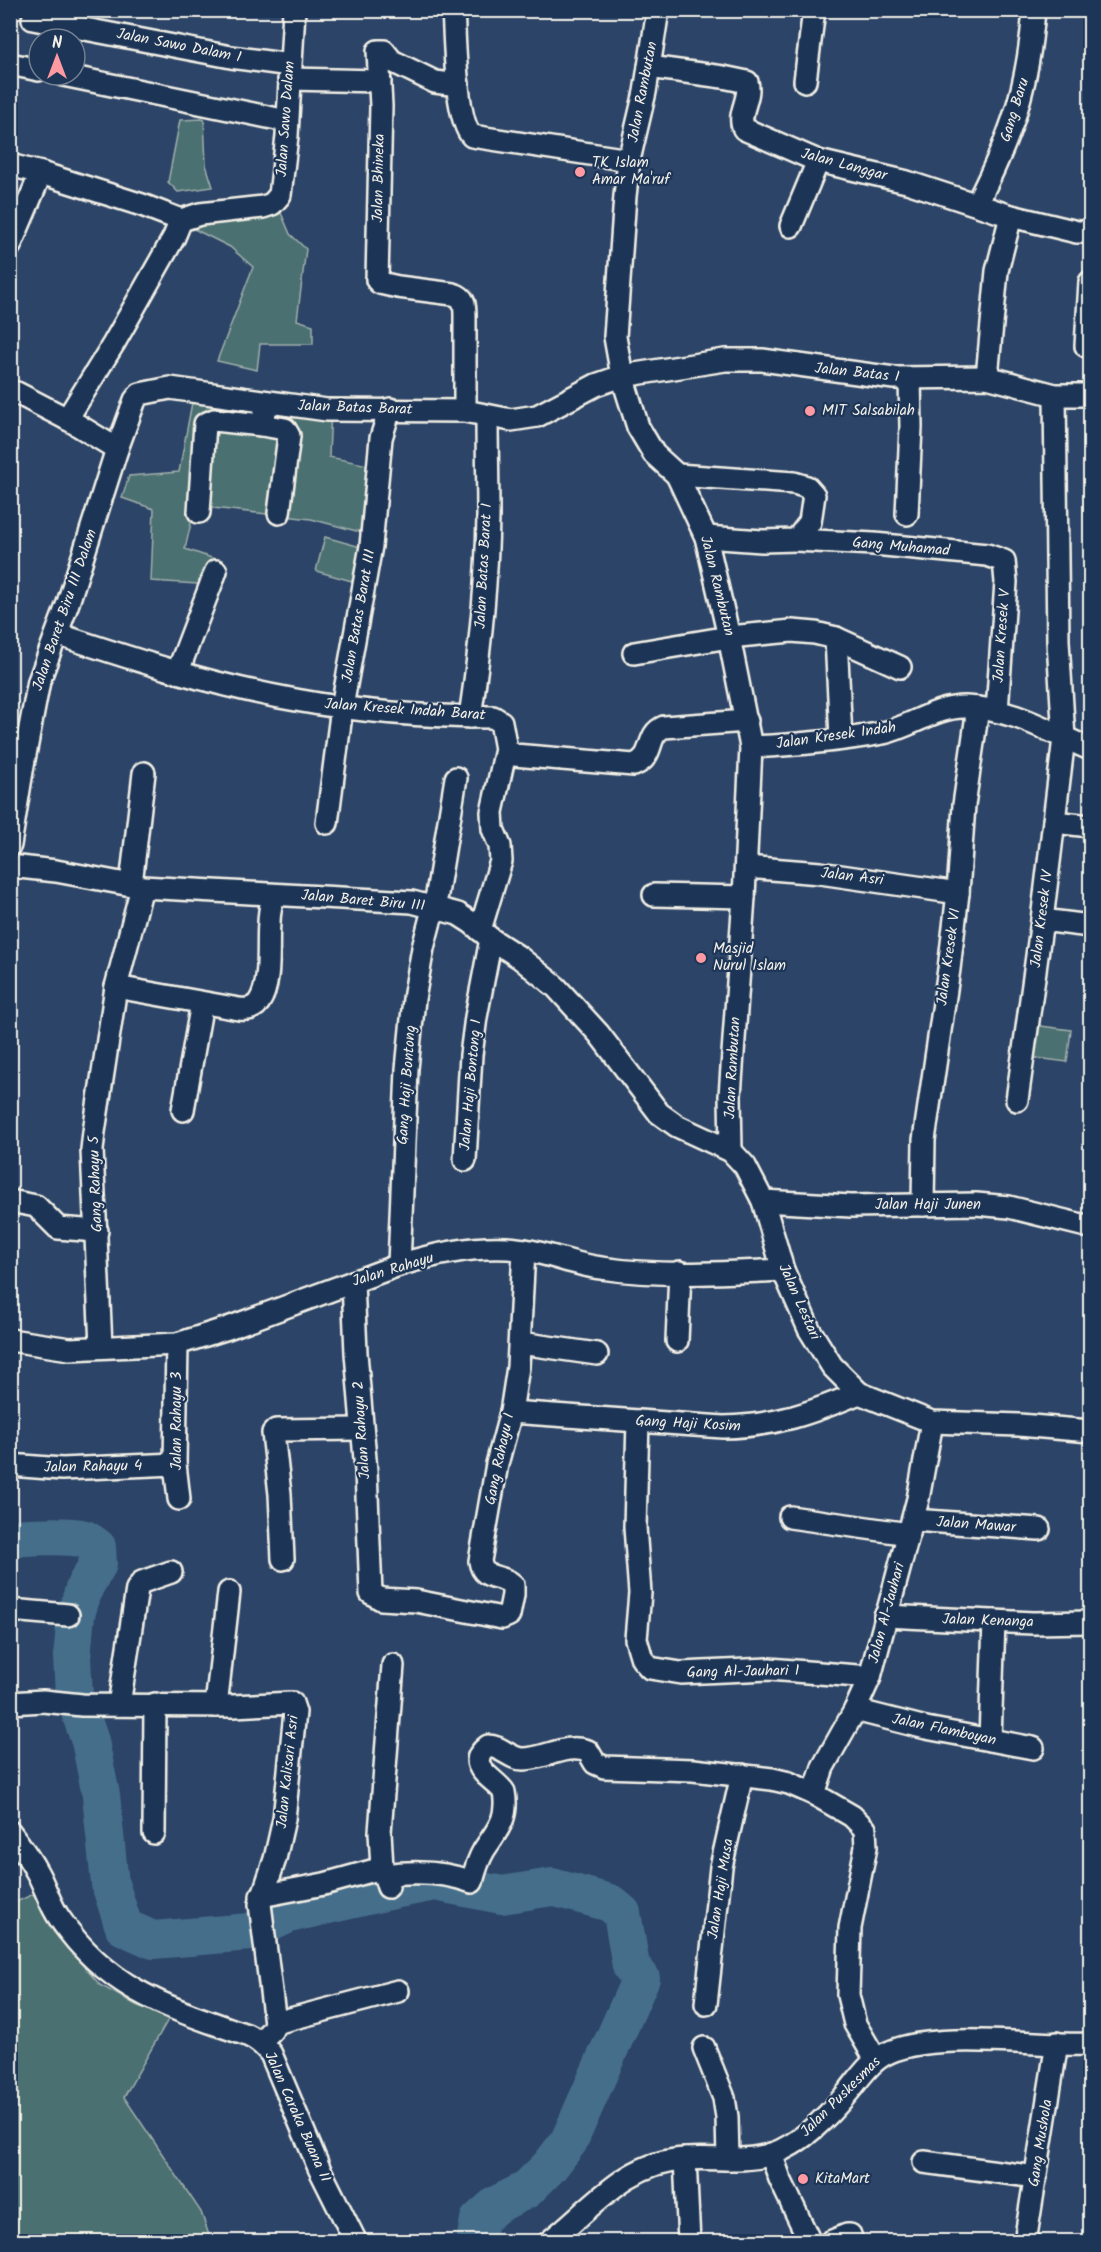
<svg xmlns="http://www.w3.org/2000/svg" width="1101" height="2252" viewBox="0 0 1101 2252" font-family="Kalam,sans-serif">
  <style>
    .green { fill: #4c6f71; stroke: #a0b0ac; stroke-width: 1.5 }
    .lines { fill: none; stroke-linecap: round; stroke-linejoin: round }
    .river { stroke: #446e8b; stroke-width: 38 }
    .minor-casing { stroke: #f4f1e8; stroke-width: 26 }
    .minor { stroke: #1d3557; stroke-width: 21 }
    .poi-dot { fill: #ff9aa2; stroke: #1d3557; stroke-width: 2 }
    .labels { text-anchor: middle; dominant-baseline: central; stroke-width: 4.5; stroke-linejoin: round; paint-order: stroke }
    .street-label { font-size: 15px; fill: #f4f1e8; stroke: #1d3557 }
    .poi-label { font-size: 15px; fill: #f4f1e8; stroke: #1d3557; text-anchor: start }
  </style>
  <rect width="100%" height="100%" fill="#2c4467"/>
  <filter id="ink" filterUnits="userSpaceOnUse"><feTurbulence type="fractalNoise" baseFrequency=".0167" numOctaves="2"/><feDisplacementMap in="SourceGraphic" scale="12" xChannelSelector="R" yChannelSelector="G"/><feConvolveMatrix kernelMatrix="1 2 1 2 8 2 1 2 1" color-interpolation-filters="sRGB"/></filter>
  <g filter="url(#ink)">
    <g class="green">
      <polygon points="204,119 206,165 213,187 178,192 168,182 180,120"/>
      <polygon points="276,201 290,234 306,249 297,320 313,325 313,344 260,344 257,370 217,361 253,267 230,247 194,229 196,213"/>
      <polygon points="193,397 331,407 329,457 368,465 364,533 311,519 195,506 185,549 218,560 213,585 151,581 154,509 122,498 129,476 179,472"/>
      <polygon points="325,537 368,549 359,583 316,571"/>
      <polygon points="1033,1025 1071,1030 1067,1062 1029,1057"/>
      <polygon points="40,1891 53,1931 100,1985 136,2005 169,2018 124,2097 201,2212 211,2241 11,2241 10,1903 12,1904"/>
    </g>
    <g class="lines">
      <path class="river" d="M10 1539C26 1536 70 1535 85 1539 89 1541 94 1545 97 1547L98 1564 85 1586 76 1614 72 1658 74 1695 90 1741 101 1795 110 1884 124 1927 153 1940 250 1932 289 1914 398 1889 435 1882 502 1895 552 1887 610 1903 622 1913 631 1966 641 1978 569 2141 550 2166 526 2190 496 2205 479 2220 475 2242"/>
      <defs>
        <g id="minor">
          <path d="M453 10C455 37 455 120 472 136L629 160"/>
          <polyline points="658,10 645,92 629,160 625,196 615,337 622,376 638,427 654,454 677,475 706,537 729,637 751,747 744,897 730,1096 731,1151"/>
          <polyline points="33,19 231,57 290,65"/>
          <polyline points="10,64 39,70"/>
          <path d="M649 67 723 77 747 82C752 98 736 114 744 129L818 161 907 182 1011 216 1077 232H1090"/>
          <polyline points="63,75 287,121"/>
          <polyline points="289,79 380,81"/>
          <polyline points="805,81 814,10"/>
          <path d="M458 85 435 82 392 61 384 51H378L381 106 377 280 380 283 398 287 453 294C465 297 465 305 465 316V411"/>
          <polyline points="10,165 41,173"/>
          <path d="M977 203C1012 134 1028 88 1034 10"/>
          <polyline points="181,220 200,214 263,207 272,204 280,195 287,136 294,10"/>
          <polyline points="791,226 818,161"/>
          <polyline points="10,246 41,173 142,205 181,220"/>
          <polyline points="1086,346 1090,282"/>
          <polyline points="987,377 997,271 1011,216"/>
          <polyline points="10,392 17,393 71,421 117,449"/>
          <polyline points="265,412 262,425 285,429 289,436 279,513"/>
          <polyline points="67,419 114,343 174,237 181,220"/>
          <polyline points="677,475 794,483 807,487 814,495 810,522 796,540 762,541 706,537"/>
          <polyline points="199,512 205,424 214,420 262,425"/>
          <polyline points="907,514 911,427 910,378"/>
          <polyline points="796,540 874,544 987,555 1004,561 1006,582 997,711"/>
          <path d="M57 634C135 660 215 686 296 700 360 712 428 717 493 717L501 722 506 749 514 755 634 765C656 756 645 735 664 727L747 721"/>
          <polyline points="836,638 841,738"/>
          <polyline points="634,653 729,637 792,631 815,633 836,638 900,667"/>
          <polyline points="178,671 216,571"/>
          <path d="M470 717C480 650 487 583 488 516 488 483 487 449 487 416"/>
          <path d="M751 747C795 745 839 741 883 733 911 727 936 706 966 707 1014 709 1047 731 1090 749"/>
          <polyline points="1054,822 1090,826"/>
          <polyline points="327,823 342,707 371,546 381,438 390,409"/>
          <polyline points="10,845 23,765 39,681 68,603 117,449 135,400 140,394 170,388 327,410 465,411 511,420 537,416 596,385 622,376 725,360 762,360 894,378 987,377 1055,395 1090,395"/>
          <polyline points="10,866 56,871 142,887 412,902 458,914 472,923 491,939 519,957 556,987 599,1034 659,1113 677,1126 731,1151 745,1166 763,1201 783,1270 809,1329 832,1366 859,1393 932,1422 1019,1425 1090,1431"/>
          <polyline points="746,867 820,873 958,893"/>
          <polyline points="131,884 144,773"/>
          <polyline points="654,895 744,897"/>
          <polyline points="1042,920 1090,926"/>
          <polyline points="480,930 501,861 500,846 493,829 492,812 506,749"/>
          <path d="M116 987 239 1009C247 1010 254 1009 259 1002 272 983 267 944 269 923 269 913 271 904 273 895"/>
          <polyline points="1017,1100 1042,920 1064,738 1058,641 1055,395"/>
          <polyline points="183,1110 202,1003"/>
          <polyline points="465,1160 471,1055 476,1017 491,939"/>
          <polyline points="10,1201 36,1206 58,1228 97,1231"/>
          <polyline points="763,1201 851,1206 976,1204 1009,1207 1090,1227"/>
          <polyline points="923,1205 924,1140 949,969 958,893 964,805 978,708"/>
          <polyline points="399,1265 407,1069 414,999 423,948 437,894 456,778"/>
          <path d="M353 1282 356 1353 366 1471 371 1593 381 1599 416 1601 502 1618 509 1615 513 1595V1585C501 1573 483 1582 480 1561L497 1464 511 1412 518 1367 524 1250"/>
          <path d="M10 1340 70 1349 177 1344 228 1328 399 1265C438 1253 483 1243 525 1250 551 1254 575 1265 601 1268 660 1277 723 1273 783 1270"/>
          <polyline points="677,1341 680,1272"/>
          <polyline points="520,1343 597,1354"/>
          <polyline points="177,1344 175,1464 179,1499"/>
          <polyline points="101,1346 92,1150 94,1132 116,987 142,887"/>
          <path d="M511 1412 723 1427C776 1426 811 1413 859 1393"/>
          <polyline points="638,1421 635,1527 640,1593 636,1639 642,1659 650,1668 681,1673 769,1669 870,1677"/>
          <polyline points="10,1465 62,1469 175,1464"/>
          <polyline points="790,1517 909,1534"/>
          <polyline points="913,1520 1039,1529"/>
          <polyline points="283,1559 280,1494 273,1433 276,1430 361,1429"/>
          <polyline points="10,1610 68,1615"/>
          <polyline points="885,1616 1033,1623 1090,1622"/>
          <polyline points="10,1703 43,1701 82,1705 233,1706 292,1703 295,1712 284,1819 275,1859 260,1904 275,2023 272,2030 260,2042"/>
          <polyline points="119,1705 137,1589 142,1582 171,1572"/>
          <polyline points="216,1706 229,1592"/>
          <polyline points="855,1710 926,1728 1033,1748"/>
          <polyline points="990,1740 994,1621"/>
          <polyline points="814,1794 823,1767 855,1710 870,1677 918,1499 932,1422"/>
          <path d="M10 1832C20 1845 30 1859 38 1874 46 1889 50 1905 60 1919 109 1991 170 2008 247 2035 258 2040 264 2045 271 2054L319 2168 356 2242"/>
          <polyline points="154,1833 155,1704"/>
          <path d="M383 1875C413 1871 443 1871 472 1882 475 1870 478 1860 484 1850 497 1830 509 1819 504 1792 495 1778 462 1766 488 1746 501 1746 510 1759 523 1759 545 1759 566 1743 588 1751L595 1763 604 1767 693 1770 772 1779 789 1783 814 1794 852 1816 865 1829 866 1847 850 1928 848 1995 855 2024 876 2060"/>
          <polyline points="388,1887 382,1868 380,1832 393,1665"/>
          <polyline points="261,1896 324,1884 382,1868"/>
          <polyline points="706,2004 721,1867 742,1775"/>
          <polyline points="275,2023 398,1991"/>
          <polyline points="704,2048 724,2098 727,2117 728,2159"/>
          <polyline points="771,2154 780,2179 810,2242"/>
          <polyline points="685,2159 689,2242"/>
          <polyline points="924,2162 1036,2177"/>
          <path d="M549 2242C593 2208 626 2161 686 2159 714 2157 744 2163 772 2154 802 2144 829 2115 849 2091 857 2081 865 2069 876 2060 916 2027 1037 2047 1090 2044"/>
          <polyline points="830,2242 847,2235 850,2235 852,2242"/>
          <polyline points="1025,2242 1057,2043"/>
        </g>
      </defs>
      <use href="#minor" class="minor-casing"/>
      <use href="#minor" class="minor"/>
    </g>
  </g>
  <g class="poi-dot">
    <circle cx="580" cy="172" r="6"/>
    <circle cx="810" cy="411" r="6"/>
    <circle cx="701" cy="958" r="6"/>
    <circle cx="803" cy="2179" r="6"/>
  </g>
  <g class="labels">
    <g class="street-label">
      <text transform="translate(179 46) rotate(11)">Jalan Sawo Dalam 1</text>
      <text transform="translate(643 92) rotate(-79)">Jalan Rambutan</text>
      <text transform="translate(1015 110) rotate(-73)">Gang Baru</text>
      <text transform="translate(286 119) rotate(-86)">Jalan Sawo Dalam</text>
      <text transform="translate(844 165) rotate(15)">Jalan Langgar</text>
      <text transform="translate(379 178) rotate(-89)">Jalan Bhineka</text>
      <text transform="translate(857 373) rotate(6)">Jalan Batas I</text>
      <text transform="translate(355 408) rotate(2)">Jalan Batas Barat</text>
      <text transform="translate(901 547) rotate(5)">Gang Muhamad</text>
      <text transform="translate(484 566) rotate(-87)">Jalan Batas Barat I</text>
      <text transform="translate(717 586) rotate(76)">Jalan Rambutan</text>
      <text transform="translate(65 610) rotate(-71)">Jalan Baret Biru III Dalam</text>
      <text transform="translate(359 616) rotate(-80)">Jalan Batas Barat III</text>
      <text transform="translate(1002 636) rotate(-86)">Jalan Kresek V</text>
      <text transform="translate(405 710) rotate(4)">Jalan Kresek Indah Barat</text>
      <text transform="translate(836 736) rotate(-8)">Jalan Kresek Indah</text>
      <text transform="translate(852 877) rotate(7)">Jalan Asri</text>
      <text transform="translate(363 901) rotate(5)">Jalan Baret Biru III</text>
      <text transform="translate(1042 919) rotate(-83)">Jalan Kresek IV</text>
      <text transform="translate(949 957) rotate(-82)">Jalan Kresek VI</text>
      <text transform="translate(733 1068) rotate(-87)">Jalan Rambutan</text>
      <text transform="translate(407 1085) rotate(-86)">Gang Haji Bontong</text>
      <text transform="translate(471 1085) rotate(-85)">Jalan Haji Bontong I</text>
      <text transform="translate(96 1184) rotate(-92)">Gang Rahayu 5</text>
      <text x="928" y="1205">Jalan Haji Junen</text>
      <text transform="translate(393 1270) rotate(-17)">Jalan Rahayu</text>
      <text transform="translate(799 1302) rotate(66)">Jalan Lestari</text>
      <text transform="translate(177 1421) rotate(-90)">Jalan Rahayu 3</text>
      <text transform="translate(688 1424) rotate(3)">Gang Haji Kosim</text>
      <text transform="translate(362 1430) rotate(-94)">Jalan Rahayu 2</text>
      <text transform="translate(500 1459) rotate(-78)">Gang Rahayu I</text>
      <text transform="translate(93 1467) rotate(-1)">Jalan Rahayu 4</text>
      <text transform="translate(976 1525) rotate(4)">Jalan Mawar</text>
      <text transform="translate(887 1613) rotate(-75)">Jalan Al-Jauhari</text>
      <text transform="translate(988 1621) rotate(2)">Jalan Kenanga</text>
      <text transform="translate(743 1672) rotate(-1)">Gang Al-Jauhari 1</text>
      <text transform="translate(944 1730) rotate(12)">Jalan Flamboyan</text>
      <text transform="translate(288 1772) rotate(-84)">Jalan Kalisari Asri</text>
      <text transform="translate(721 1889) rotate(-81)">Jalan Haji Musa</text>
      <text transform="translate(841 2097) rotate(-45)">Jalan Puskesmas</text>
      <text transform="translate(297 2117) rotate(66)">Jalan Caraka Buana II</text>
      <text transform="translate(1041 2143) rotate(-81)">Gang Mushola</text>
    </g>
    <g class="poi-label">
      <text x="592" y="163">TK Islam<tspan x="592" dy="17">Amar Ma'ruf</tspan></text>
      <text x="822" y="411">MIT Salsabilah</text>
      <text x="713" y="949">Masjid<tspan x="713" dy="17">Nurul Islam</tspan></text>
      <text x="815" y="2179">KitaMart</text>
    </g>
  </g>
  <rect width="1101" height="2252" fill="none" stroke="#1d3557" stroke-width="36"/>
  <rect x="18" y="18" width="1065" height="2216" fill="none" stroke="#f4f1e8" stroke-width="2" filter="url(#ink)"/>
  <g transform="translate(57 57)"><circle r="28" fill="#1d3557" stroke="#738091" stroke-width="1.5"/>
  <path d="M0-4.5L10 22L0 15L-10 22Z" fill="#ff9aa2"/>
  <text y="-9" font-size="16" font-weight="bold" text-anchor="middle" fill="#f4f1e8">N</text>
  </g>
</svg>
